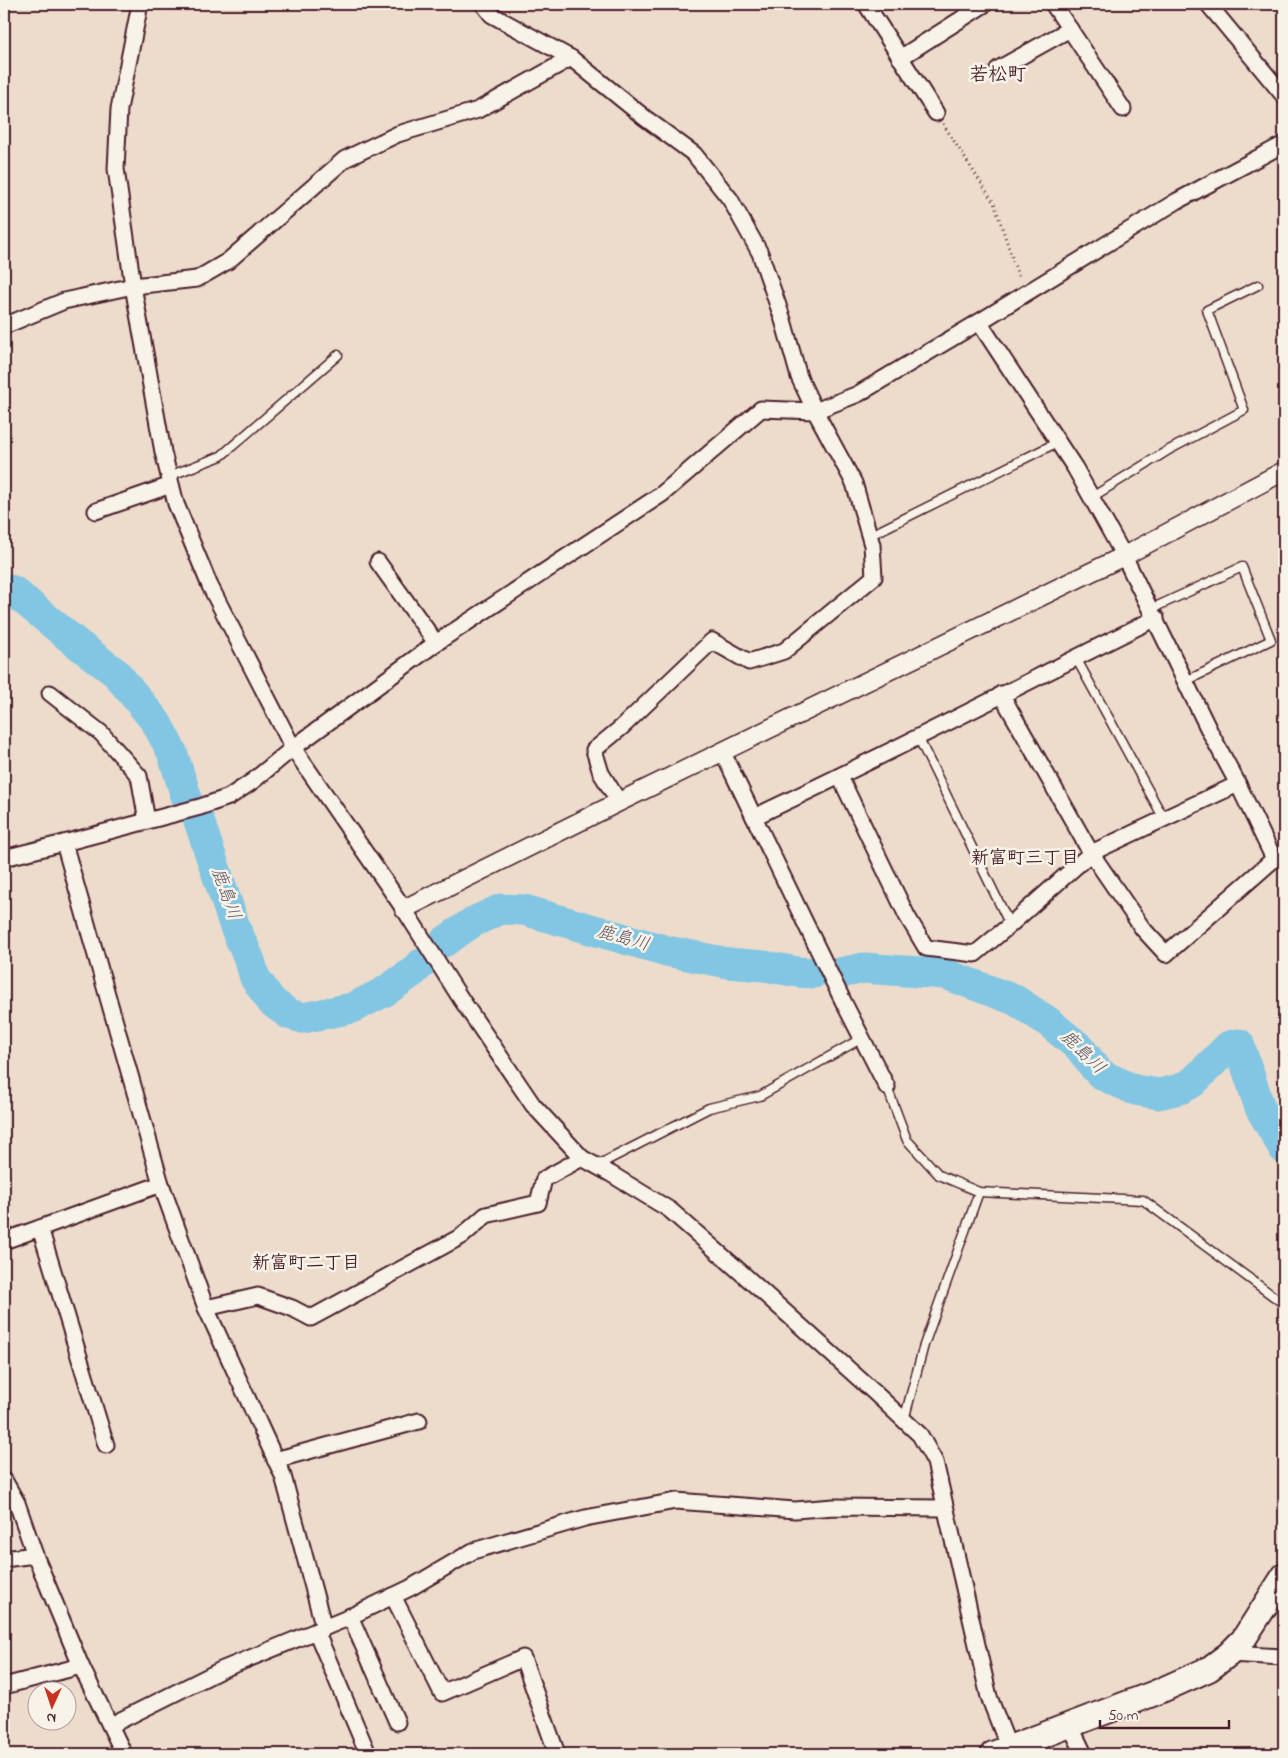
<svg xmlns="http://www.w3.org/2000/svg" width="1288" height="1758" viewBox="0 0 1288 1758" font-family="'Indie Flower','Klee One',sans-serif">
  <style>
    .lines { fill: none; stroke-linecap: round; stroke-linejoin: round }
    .river { stroke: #82c6e3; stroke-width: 31 }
    .service-casing { stroke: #4a1f2b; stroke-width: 11 }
    .minor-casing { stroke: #4a1f2b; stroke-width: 19 }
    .tertiary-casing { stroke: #4a1f2b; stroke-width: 21 }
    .trunk-casing { stroke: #4a1f2b; stroke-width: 28 }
    .path { stroke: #4a1f2b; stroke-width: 3; stroke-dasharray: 1 4; stroke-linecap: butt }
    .service { stroke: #f7f3e8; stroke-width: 8 }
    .minor { stroke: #f7f3e8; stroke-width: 15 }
    .tertiary { stroke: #f7f3e8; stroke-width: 18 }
    .trunk { stroke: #f7f3e8; stroke-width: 24 }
    .labels { text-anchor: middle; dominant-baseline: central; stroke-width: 5; stroke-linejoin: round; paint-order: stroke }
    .neighbourhood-label { font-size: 18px; font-weight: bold; fill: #4a1f2b; stroke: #f7f3e8 }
    .water-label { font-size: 18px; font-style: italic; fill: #5b5162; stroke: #f7f3e8 }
    .quarter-label { font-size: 19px; font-weight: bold; fill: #4a1f2b; stroke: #f7f3e8 }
  </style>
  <rect width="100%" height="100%" fill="#eddccc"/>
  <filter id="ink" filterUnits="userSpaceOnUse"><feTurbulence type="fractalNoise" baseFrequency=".02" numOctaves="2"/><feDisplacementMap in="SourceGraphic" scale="10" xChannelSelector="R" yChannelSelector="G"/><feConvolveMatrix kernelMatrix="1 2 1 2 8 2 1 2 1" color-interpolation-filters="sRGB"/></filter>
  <g filter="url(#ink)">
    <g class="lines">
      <g class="river">
        <polyline points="4,589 13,591 75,642 116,673 156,722 172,752 186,796"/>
        <polyline points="199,821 235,927 250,961 255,978 272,1002 289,1014 303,1018 352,1008 384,992 413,972 421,964"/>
        <polyline points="444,942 473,922 501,909 524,910 667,951 728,963 764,966 798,972 813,973"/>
        <polyline points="835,974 864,968 945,974 1015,1000 1047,1021 1080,1048 1095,1068 1102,1075 1135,1090 1159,1094 1180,1089 1193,1082 1229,1046 1239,1044 1260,1108 1284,1149"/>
      </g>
      <defs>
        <g id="service">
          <polyline points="169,476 221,456 338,355"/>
          <polyline points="1092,497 1167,451 1244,410 1207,310 1258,285"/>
          <polyline points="869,536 1058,442"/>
          <polyline points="1151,609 1242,567 1271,640 1186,681"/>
          <polyline points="1076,658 1164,819"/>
          <polyline points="918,737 1010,925"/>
          <polyline points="887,1087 907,1140 939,1175 979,1192 1143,1200 1284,1304"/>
          <polyline points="596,1166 709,1108 760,1096 862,1038"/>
          <polyline points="904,1420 924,1345 979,1192"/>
        </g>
        <g id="minor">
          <polyline points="140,4 119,109 116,169 133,286 163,452 176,504 210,586 293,748 404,909 461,999 533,1105 582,1158 611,1174 670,1210 745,1276 875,1393 920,1435 935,1462 989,1697 1009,1748"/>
          <polyline points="483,4 492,15 571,58 645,118 694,154 730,199 760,253 783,320 799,377 815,411 854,483 872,545 874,577 784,651 749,662 712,641 622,727 594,750 601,773 619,802"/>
          <polyline points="866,4 936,113"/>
          <polyline points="1053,4 1123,109"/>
          <polyline points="1208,4 1284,96"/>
          <polyline points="900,58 985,4"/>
          <polyline points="998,69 1070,29"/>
          <polyline points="979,322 1075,468 1124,556 1210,732 1238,784 1274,859 1166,954 1143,929 1091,853 1001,694"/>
          <polyline points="4,326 64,301 133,286 197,279 228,261 345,159 398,134 478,110 571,58"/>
          <polyline points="96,511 171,485"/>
          <polyline points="378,562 436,643"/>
          <polyline points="50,693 101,733 139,776 147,821"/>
          <polyline points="723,753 844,1003 887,1087"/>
          <polyline points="840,777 907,916 926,948 975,954 1010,925 1091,853 1238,784"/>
          <path d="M754 817C889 754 1022 684 1156 618"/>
          <polyline points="64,843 161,1184 206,1308 258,1296 292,1308 311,1318 462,1236 486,1215 538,1203 544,1179 582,1158"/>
          <polyline points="4,858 64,843 200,807 229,797 253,781 293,748 436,643 662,494 761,409 815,411 858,394 979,322 1177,201 1284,144"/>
          <polyline points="40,1228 106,1445"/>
          <polyline points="4,1241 161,1184"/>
          <polyline points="206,1308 283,1476 324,1628"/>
          <polyline points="275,1460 419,1421"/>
          <polyline points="4,1480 17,1503 35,1555 81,1666 124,1754"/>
          <polyline points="4,1559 35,1555"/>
          <polyline points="393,1596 442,1693 523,1658 557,1754"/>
          <polyline points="350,1616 397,1722"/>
          <polyline points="316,1631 368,1754"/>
          <polyline points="1229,1654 1284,1657"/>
          <polyline points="4,1686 81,1666"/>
          <polyline points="111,1725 221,1670 343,1620 410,1588 473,1551 585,1518 676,1501 795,1510 834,1507 945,1508"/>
          <polyline points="1070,1725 1084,1754"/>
        </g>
        <polyline id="tertiary" points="404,909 619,802 1124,556 1284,471"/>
        <polyline id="trunk" points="993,1754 1155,1693 1209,1669 1229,1654 1243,1640 1284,1576"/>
      </defs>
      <use href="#service" class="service-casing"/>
      <use href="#minor" class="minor-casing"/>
      <use href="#tertiary" class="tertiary-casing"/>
      <use href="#trunk" class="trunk-casing"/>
      <polyline class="path" points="943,124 994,203 1019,279"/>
      <use href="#service" class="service"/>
      <use href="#minor" class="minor"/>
      <use href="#tertiary" class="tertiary"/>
      <use href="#trunk" class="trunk"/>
    </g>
  </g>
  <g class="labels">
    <g class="neighbourhood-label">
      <text x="1025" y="859">新富町三丁目</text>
      <text x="306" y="1264">新富町二丁目</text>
    </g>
    <g class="water-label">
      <text transform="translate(225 894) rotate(70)">鹿島川</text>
      <text transform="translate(623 939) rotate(16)">鹿島川</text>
      <text transform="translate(1082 1053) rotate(44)">鹿島川</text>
    </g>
    <g class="quarter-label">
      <text x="998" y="75">若松町</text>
    </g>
  </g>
  <rect width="1288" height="1758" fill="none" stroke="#f7f3e8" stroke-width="20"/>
  <rect x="10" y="10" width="1268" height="1738" fill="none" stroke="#4a1f2b" stroke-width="2" filter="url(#ink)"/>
  <g transform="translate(52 1706) rotate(183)"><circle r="24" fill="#f7f3e8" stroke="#b29e9c"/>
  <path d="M0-4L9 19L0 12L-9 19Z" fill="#c8321e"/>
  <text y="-8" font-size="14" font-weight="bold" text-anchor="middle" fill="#4a1f2b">N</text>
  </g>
  <path d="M1100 1720v8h129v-8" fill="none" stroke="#4a1f2b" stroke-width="2.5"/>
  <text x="1108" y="1720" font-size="15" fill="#4a1f2b" stroke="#f7f3e8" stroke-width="4" paint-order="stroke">50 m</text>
</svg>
